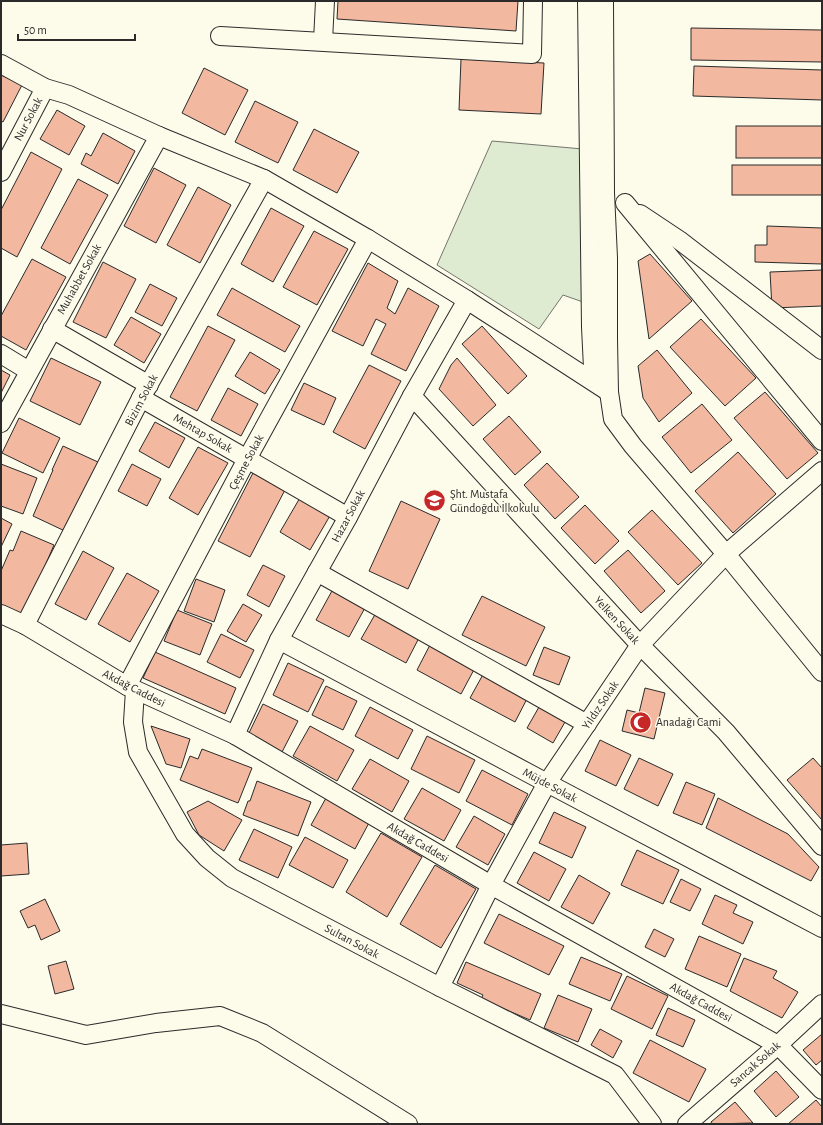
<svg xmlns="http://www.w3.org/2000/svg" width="823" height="1125" viewBox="0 0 823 1125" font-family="'Alegreya Sans',sans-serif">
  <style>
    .green { fill: #deebd1; stroke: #74746e }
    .building { fill: #f2b8a0; stroke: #2b2b2b }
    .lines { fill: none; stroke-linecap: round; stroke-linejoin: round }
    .minor-casing { stroke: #2b2b2b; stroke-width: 20 }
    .minor { stroke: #fdfbea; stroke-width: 18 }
    .labels { text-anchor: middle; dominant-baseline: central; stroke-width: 3; stroke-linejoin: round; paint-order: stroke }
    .street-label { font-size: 12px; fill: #2b2b2b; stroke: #fdfbea }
    .poi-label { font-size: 12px; fill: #2b2b2b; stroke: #fdfbea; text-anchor: start }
  </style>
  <rect width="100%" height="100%" fill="#fdfbea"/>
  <polygon class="green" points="492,141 583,149 586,303 563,295 539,329 437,265"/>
  <g class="building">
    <polygon points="338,1 518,1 516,31 337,19"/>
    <polygon points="691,28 822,30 822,62 691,60"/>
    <polygon points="461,59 544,63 541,114 459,110"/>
    <polygon points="694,66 822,70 822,100 693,96"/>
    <polygon points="204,68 248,90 225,135 182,113"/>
    <polygon points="1,75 22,85 3,122 1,121"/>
    <polygon points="255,101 298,122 278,163 235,142"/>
    <polygon points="57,110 85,126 69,155 40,139"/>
    <rect x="736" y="126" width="86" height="32"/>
    <polygon points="314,129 359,152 337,193 293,170"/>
    <polygon points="103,133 135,151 118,184 81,164 86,153 91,156"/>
    <polygon points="31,152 62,169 17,257 1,248 1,210"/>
    <rect x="732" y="165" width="90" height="30"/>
    <polygon points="154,168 186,185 156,243 124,226"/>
    <polygon points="78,179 108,195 70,264 41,248"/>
    <polygon points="198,187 231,205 200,263 167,245"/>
    <polygon points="271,208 304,226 273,282 241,264"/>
    <polygon points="767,226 822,228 822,264 755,262 755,245 767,245"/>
    <polygon points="314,231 348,249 317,305 283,287"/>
    <polygon points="650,254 692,301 649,339 638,261"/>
    <polygon points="32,259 66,277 26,350 1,336 1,316"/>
    <polygon points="103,262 136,279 106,338 73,322"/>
    <polygon points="368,263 398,281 387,308 395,314 408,288 439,306 406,371 371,354 386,324 376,319 363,346 332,331"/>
    <polygon points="822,270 822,306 772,308 770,272"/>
    <polygon points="150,284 177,298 162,326 135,312"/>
    <polygon points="232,288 300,326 285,352 217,315"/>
    <polygon points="131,317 161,334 144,363 114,345"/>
    <polygon points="701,319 756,378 725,406 670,347"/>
    <polygon points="208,326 235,340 197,411 170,397"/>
    <polygon points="482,326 527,376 508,394 462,344"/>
    <polygon points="657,350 692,393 659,422 643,398 638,366"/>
    <polygon points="250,352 280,370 265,394 235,376"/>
    <polygon points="51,358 101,382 80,425 30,401"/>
    <polygon points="457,358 496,405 473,426 439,389 451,365"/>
    <polygon points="369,365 401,381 365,449 333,432"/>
    <polygon points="1,370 10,375 1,393"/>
    <polygon points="304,383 336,398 324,425 291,410"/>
    <polygon points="228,388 258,404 241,436 211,420"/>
    <polygon points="765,392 818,453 787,479 734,418"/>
    <polygon points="702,404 732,440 691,473 662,437"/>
    <polygon points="509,416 541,452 515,475 483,439"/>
    <polygon points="19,418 60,438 43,473 2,453"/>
    <polygon points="155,422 185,438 169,468 139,451"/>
    <polygon points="63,446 98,462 67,532 33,516 53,470 52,470"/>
    <polygon points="198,447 228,463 198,515 169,498"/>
    <polygon points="738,452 776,494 733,533 695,491"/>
    <polygon points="547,463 579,497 555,519 524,485"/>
    <polygon points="1,464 37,478 23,514 1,506"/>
    <polygon points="132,464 161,479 147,506 118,491"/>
    <polygon points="254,471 286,488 250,557 218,541"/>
    <polygon points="301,496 331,514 310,550 280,532"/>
    <polygon points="401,501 440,519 408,589 369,571"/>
    <polygon points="585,505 619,541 595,564 561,528"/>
    <polygon points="652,510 702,563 678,585 628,532"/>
    <polygon points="1,518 12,524 1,547"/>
    <polygon points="21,531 54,545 23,617 1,608 1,571 10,550 13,551"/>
    <polygon points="628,550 665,591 641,613 604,571"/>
    <polygon points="83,551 114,568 86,620 55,604"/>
    <polygon points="263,565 285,576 269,607 247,595"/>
    <polygon points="127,573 159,591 130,642 98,624"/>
    <polygon points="196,579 225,590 214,622 184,611"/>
    <polygon points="333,589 366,606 349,637 316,620"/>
    <polygon points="482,596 545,627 526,666 462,635"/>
    <polygon points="243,604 262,615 246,642 227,631"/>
    <polygon points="177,610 212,624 200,655 164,641"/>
    <polygon points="377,611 421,634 406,663 361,639"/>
    <polygon points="221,634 254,650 240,678 207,662"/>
    <polygon points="432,641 477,664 461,694 417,670"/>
    <polygon points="544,647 570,657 559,685 533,675"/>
    <polygon points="155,652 236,688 225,714 143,678"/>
    <polygon points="288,663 324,680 308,712 273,695"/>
    <polygon points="486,669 530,693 515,722 470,698"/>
    <polygon points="326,686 357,701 343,730 312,715"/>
    <polygon points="645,688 665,693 654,739 622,731 627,710 639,713"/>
    <polygon points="543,700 569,715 553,743 527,728"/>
    <polygon points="263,704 298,721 282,752 248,735"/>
    <polygon points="370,707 413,730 398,759 355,736"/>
    <polygon points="151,726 190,739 181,768 166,764"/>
    <polygon points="310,726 354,750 337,781 293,756"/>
    <polygon points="427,736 475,760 459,793 411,769"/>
    <polygon points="600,740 631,755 616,786 585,771"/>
    <polygon points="202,749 252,768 238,803 180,780 190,756 198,759"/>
    <polygon points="639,758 673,774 658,806 624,789"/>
    <polygon points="813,758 822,768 822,820 787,780"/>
    <polygon points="370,759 409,781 392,812 352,789"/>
    <polygon points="482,770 528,794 512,825 466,801"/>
    <polygon points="257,781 311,802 298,836 243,815 248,801 250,801"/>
    <polygon points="686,782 715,794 702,825 673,813"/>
    <polygon points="422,788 461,810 444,841 404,819"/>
    <polygon points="326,798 370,821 355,849 311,825"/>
    <polygon points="718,798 788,834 819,867 811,881 706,828"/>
    <polygon points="208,801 242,820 224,851 199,835 187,812"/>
    <polygon points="554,812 586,827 572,858 539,843"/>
    <polygon points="474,816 505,834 488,865 456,847"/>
    <polygon points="254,829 292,847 278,878 239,860"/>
    <polygon points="381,833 422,857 387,917 346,892"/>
    <polygon points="305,837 348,860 333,888 289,865"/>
    <polygon points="27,843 29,874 1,876 1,845"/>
    <polygon points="637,850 679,870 663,904 621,885"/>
    <polygon points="534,852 566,869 549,901 517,883"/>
    <polygon points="435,865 476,889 441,948 400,924"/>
    <polygon points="579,875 610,893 593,924 561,907"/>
    <polygon points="681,879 701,889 690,911 670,902"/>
    <polygon points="715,895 737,905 733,913 753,922 743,944 702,924"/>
    <polygon points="45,899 60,931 41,940 35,925 28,928 20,911"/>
    <polygon points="499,914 564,946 549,975 484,943"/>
    <polygon points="654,929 674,939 665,957 645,947"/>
    <polygon points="699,936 741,954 727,987 685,969"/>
    <polygon points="581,957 622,974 610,1001 569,984"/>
    <polygon points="744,958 777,971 773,978 798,992 782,1018 730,991"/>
    <polygon points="66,961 74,989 55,994 48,966"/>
    <polygon points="466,962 541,994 530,1020 481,999 483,995 457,983"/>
    <polygon points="627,976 668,996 652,1029 611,1009"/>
    <polygon points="558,995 592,1009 578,1042 544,1028"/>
    <polygon points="668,1008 695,1020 683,1047 656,1035"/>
    <polygon points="600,1029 622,1041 613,1058 591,1045"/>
    <polygon points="822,1034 822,1060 816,1065 803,1050"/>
    <polygon points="650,1040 706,1069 689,1102 633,1073"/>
    <polygon points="776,1071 799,1097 776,1117 754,1091"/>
    <polygon points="816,1100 822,1107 822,1124 788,1124"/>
    <polygon points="735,1102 753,1123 712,1124 711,1122"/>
  </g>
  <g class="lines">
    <defs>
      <g id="minor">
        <polyline points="587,1 591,327 593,368 605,386"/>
        <polyline points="604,1 605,193 608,258 608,339 609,392 613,419 633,446 726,554 822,672"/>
        <polyline points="220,36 532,54 533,1"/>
        <polyline points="323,41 325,1"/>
        <polyline points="1,64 45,88 69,95 159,136 264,179 368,239 467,300 609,392"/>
        <polyline points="1,172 45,88"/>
        <polyline points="625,203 822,441"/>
        <polyline points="640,214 679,240 822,350"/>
        <polyline points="52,329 149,385"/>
        <polyline points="1,354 29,371"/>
        <polyline points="412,396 640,645 726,732 822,846"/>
        <polyline points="141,398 348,517"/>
        <polyline points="1,423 159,136"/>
        <polyline points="317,572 587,724"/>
        <polyline points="1,614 25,625 127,686 235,735 491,885 778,1045 822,1090"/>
        <polyline points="25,625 141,398 264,179"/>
        <polyline points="279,640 547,783 822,928"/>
        <polyline points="127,686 247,459 368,239"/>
        <polyline points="135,690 133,722 138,752 185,834 207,858 232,878 440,987 615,1075 652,1124"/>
        <polyline points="235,735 279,640 348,517 412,396 467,300"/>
        <polyline points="440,987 491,885 547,783 640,645 726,554 822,471"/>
        <polyline points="1,1014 86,1035 156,1023 220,1016 262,1033 408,1124"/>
        <polyline points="687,1124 778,1045 822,1004"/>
      </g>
    </defs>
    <use href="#minor" class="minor-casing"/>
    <use href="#minor" class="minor"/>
  </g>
  <defs>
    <symbol id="school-disc" viewBox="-11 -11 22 22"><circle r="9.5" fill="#c62828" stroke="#fdfbea"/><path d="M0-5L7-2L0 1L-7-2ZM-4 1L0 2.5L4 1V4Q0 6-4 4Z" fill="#fff"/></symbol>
    <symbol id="mosque-disc" viewBox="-11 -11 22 22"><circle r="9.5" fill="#c62828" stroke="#fdfbea"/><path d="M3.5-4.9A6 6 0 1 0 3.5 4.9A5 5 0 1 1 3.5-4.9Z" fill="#fff"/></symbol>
  </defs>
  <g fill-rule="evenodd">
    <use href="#school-disc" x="422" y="488" width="25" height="25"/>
    <use href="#mosque-disc" x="628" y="710" width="25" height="25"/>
  </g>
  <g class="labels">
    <g class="street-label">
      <text transform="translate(28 119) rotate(-62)">Nur Sokak</text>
      <text transform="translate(79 279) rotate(-61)">Muhabbet Sokak</text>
      <text transform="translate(141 400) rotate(-62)">Bizim Sokak</text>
      <text transform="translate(203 433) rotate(30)">Mehtap Sokak</text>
      <text transform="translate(246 462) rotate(-62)">Çeşme Sokak</text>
      <text transform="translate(348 516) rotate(-62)">Hazar Sokak</text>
      <text transform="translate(617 620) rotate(47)">Yelken Sokak</text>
      <text transform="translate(134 688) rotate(27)">Akdağ Caddesi</text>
      <text transform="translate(600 705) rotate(-56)">Yıldız Sokak</text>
      <text transform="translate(550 785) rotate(28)">Müjde Sokak</text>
      <text transform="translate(418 842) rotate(30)">Akdağ Caddesi</text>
      <text transform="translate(352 941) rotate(28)">Sultan Sokak</text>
      <text transform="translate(701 1002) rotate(29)">Akdağ Caddesi</text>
      <text transform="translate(755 1064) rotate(-41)">Sancak Sokak</text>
    </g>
    <g class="poi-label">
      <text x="450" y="494">Şht. Mustafa<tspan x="450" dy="14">Gündoğdu İlkokulu</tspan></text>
      <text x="656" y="722">Anadağı Cami</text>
    </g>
  </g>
  <rect width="823" height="1125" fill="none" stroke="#2b2b2b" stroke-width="4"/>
  <path d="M18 34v6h117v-6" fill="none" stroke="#2b2b2b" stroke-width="2"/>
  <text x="24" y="34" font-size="12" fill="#2b2b2b" stroke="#fdfbea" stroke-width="3" paint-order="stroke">50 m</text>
</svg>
